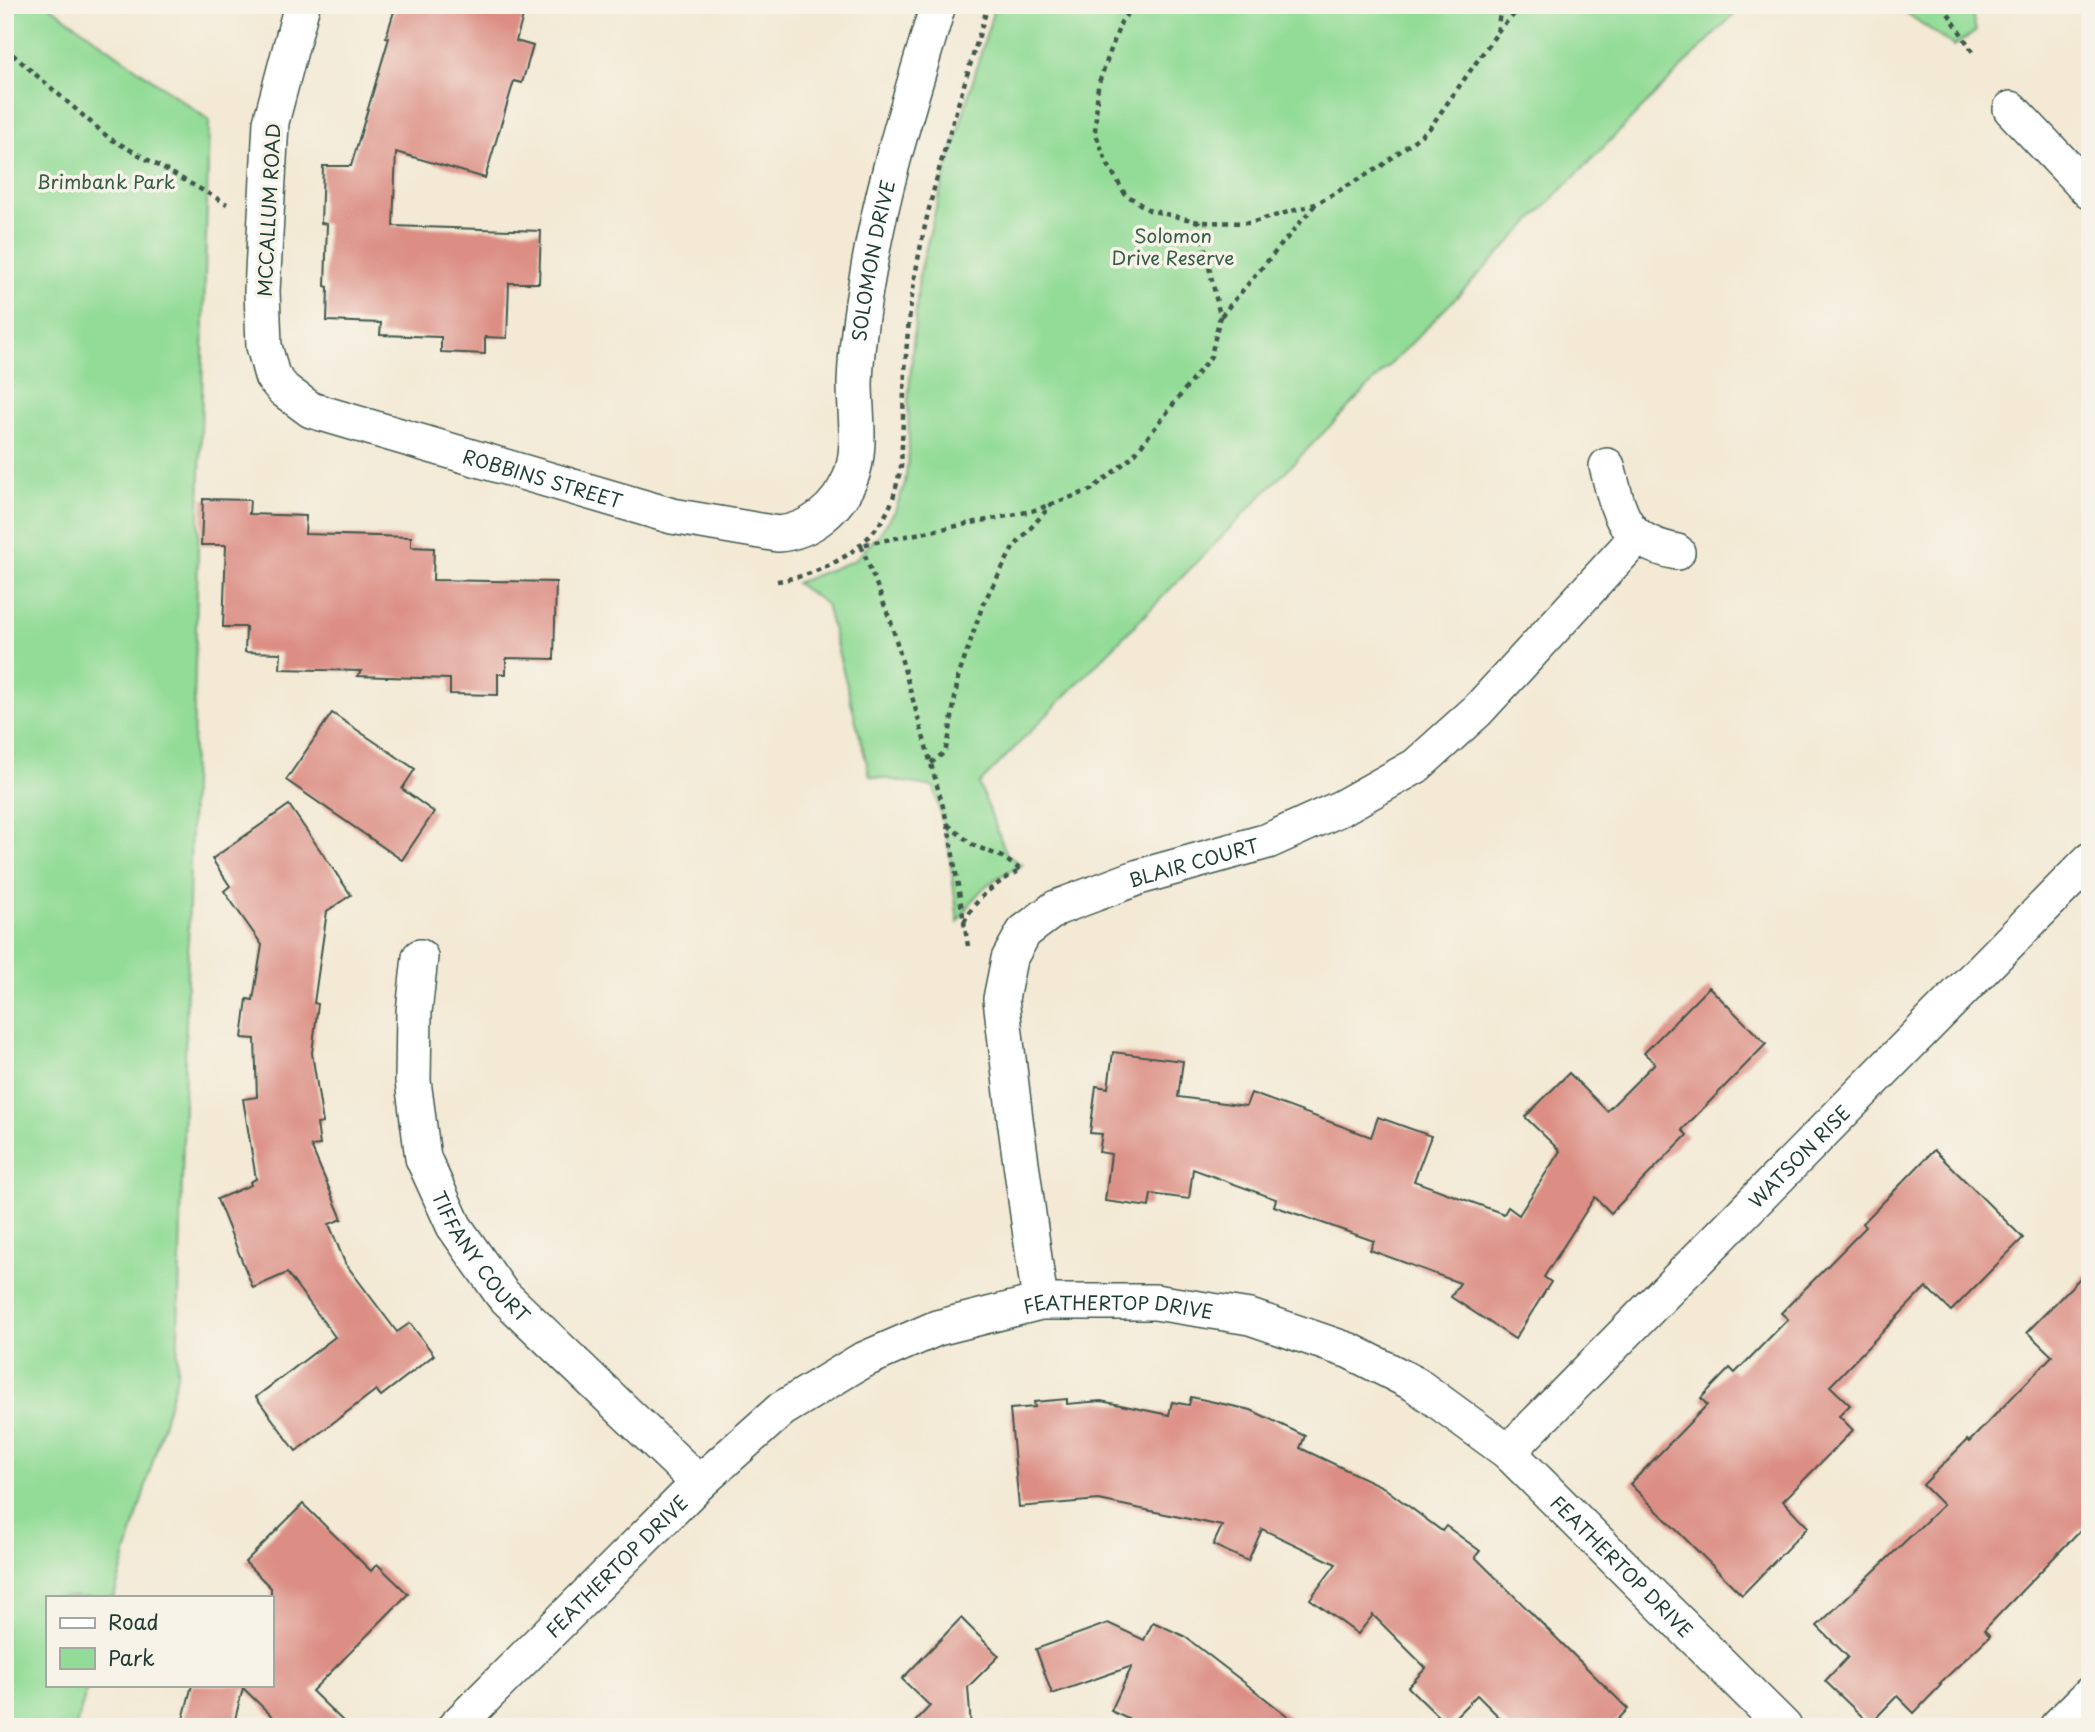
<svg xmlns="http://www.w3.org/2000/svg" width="2095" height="1732" viewBox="0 0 2095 1732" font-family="'Playpen Sans',sans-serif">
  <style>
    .green { fill: #93dc97; stroke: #598c66; stroke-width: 2 }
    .building { fill: #dc8e84 }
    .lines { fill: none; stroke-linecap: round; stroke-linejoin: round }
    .minor-casing { stroke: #3f574c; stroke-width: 38 }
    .path { stroke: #3f574c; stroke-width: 4.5; stroke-dasharray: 5 5; stroke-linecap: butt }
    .minor { stroke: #fff; stroke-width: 35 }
    .labels { text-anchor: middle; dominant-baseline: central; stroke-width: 7; stroke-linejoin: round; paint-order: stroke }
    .park-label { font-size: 19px; fill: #365d48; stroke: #f7f3e8 }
    .street-label { font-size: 19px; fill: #1f3d34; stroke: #f7f3e8 }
  </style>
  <rect width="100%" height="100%" fill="#f7f3e8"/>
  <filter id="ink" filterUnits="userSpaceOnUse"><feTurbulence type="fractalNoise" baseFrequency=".0143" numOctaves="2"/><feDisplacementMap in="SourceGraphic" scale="14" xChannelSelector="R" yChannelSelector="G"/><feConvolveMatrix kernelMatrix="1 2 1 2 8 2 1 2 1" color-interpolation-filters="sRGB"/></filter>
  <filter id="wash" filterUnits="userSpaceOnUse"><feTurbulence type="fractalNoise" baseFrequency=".00686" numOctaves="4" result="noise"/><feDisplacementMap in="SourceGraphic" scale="28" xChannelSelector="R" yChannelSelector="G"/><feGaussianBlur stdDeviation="1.57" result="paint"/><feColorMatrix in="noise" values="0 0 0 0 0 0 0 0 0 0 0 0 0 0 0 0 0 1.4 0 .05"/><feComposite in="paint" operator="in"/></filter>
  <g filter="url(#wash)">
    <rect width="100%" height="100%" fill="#f3e9d4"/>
    <g class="green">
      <polygon points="5,5 48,5 209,120 177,1376 114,1597 47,1597 47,1685 88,1685 76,1727 5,1727"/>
      <path d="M995 5H1743L979 784 1007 855 1022 865C986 882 980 888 958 922L949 850 934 787 870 776 826 604 796 583 855 560 878 536 895 511 905 483 909 452 908 402 919 276 937 204Z"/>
      <polygon points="1895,5 1970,5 1976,31 1954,46"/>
    </g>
    <g id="blocks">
      <g class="building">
        <polygon points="396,5 499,5 524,13 516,41 533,46 522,83 514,81 485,178 396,152 393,226 541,231 539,283 509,283 507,338 485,337 485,354 441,352 441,337 380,335 381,323 327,321 328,287 325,286 327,224 321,223 323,166 351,166 389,38 386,37"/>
        <polygon points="203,499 250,500 249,514 306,516 305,534 411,537 411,547 434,548 433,580 556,582 554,659 506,658 506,674 498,674 498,695 450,694 450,679 357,676 361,671 280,669 281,653 245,652 246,627 223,627 226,545 201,545"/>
        <polygon points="332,713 415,769 402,789 434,812 402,860 286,780"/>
        <polygon points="289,805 351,895 327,911 314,1003 318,1004 312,1053 323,1123 317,1124 320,1145 311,1146 342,1219 329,1224 345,1263 397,1332 410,1323 434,1355 381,1396 376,1390 296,1451 256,1397 335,1337 287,1273 253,1288 217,1199 251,1185 250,1182 256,1179 243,1099 257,1097 255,1039 242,1038 247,999 253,1000 262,945 224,891 230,886 212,859"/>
        <polygon points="1709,987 1766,1044 1682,1130 1687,1135 1611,1213 1595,1197 1544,1277 1551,1282 1515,1339 1451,1297 1460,1283 1370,1250 1374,1241 1274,1206 1276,1199 1193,1169 1189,1199 1151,1194 1149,1207 1105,1201 1111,1154 1099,1152 1102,1134 1090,1133 1096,1086 1108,1088 1113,1052 1183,1061 1178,1097 1246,1106 1251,1093 1371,1137 1378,1117 1431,1136 1414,1181 1504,1214 1508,1207 1519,1215 1560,1151 1525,1117 1569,1073 1607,1111 1655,1063 1644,1053"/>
        <polygon points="1934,1150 2023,1238 1951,1311 1926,1287 1830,1386 1850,1405 1839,1416 1853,1430 1783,1501 1808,1527 1742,1595 1630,1484 1707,1405 1701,1398 1730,1368 1735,1373 1788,1319 1781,1313 1866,1227 1863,1223"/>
        <polygon points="2090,1268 2090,1520 1984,1630 1990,1636 1939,1684 1941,1685 1914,1713 1897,1696 1870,1724 1825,1681 1848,1657 1817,1626 1943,1505 1923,1485 1967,1440 1969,1442 2052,1356 2027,1332"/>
        <polygon points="1191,1397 1251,1410 1305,1436 1300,1448 1383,1487 1442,1531 1446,1526 1480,1551 1475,1557 1628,1709 1611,1727 1509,1727 1477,1695 1447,1725 1408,1687 1426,1668 1373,1615 1358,1634 1310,1599 1336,1564 1262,1529 1248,1561 1213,1545 1222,1526 1099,1500 1019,1507 1010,1409 1035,1407 1034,1402 1067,1399 1067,1404 1101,1401 1169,1415 1172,1402 1189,1405"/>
        <polygon points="303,1504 371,1571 377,1564 408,1594 312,1691 349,1727 283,1727 243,1688 233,1727 181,1727 192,1685 271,1685 271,1588 245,1562"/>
        <polygon points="961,1618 999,1656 968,1687 971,1727 910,1727 930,1706 902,1679"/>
        <polygon points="1153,1622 1184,1636 1302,1727 1145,1727 1111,1711 1132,1666 1052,1694 1036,1649 1108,1623 1144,1640"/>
      </g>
    </g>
  </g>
  <g filter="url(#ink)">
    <use href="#blocks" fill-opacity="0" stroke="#3f574c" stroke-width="2"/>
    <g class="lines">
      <defs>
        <g id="minor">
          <path id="s1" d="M302 5 271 122 262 291 264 346 272 376 284 390 311 410 672 516 778 534C811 531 837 509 850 479 862 451 855 413 855 384 856 350 862 306 868 273 883 182 912 94 938 5"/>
          <polyline points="2011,109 2090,192"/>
          <path d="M1607 466C1620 515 1621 541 1677 552"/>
          <path id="s2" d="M420 957 414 1012 413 1081 423 1158 454 1226 502 1294 699 1483"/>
          <path id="s3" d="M1040 1302 1015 1119 1001 999 1009 959 1024 932 1056 908 1139 877 1268 841 1341 808 1416 766 1477 711 1637 537"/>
          <path id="s4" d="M1508 1452 2090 860"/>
          <path id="s5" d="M455 1727 699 1483 782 1409 861 1361 937 1328 1040 1302H1155L1250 1317 1350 1351 1415 1384 1508 1452 1784 1727"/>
          <polyline points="2057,1727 2090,1694"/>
        </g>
      </defs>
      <use href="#minor" class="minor-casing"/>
      <g class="path">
        <polyline points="1134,5 1121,22 1098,85 1095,132 1107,163 1125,194 1149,210 1199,222 1250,223 1316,204 1380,167 1429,129 1497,33 1501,5"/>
        <polyline points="1943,5 1974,54"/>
        <polyline points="1497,32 1523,5"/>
        <polyline points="5,48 109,138 227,204"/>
        <polyline points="1221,316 1315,205"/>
        <path d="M777 581C820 575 863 553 886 514 894 501 897 482 901 467 904 404 904 340 915 277 930 185 962 95 988 5"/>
        <polyline points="931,763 945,752 949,737 958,678 983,604 1013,548 1052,504"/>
        <polyline points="948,825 973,845 1002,857 1021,870"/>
        <path d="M964 922C977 896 996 883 1021 870"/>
        <polyline points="968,946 948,825 940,796 891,622 861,545 1032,511 1091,490 1133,456 1211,356 1220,316 1199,222"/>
      </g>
      <use href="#minor" class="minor"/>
    </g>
  </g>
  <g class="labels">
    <g class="park-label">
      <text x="106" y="181">Brimbank Park</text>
      <text x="1173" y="235">Solomon<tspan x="1173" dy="22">Drive Reserve</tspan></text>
    </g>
    <g class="street-label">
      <text transform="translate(268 210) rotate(-87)">MCCALLUM ROAD</text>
      <text stroke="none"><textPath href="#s1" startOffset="1228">SOLOMON DRIVE</textPath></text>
      <text stroke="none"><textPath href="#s1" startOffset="670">ROBBINS STREET</textPath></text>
      <text stroke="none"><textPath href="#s3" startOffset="562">BLAIR COURT</textPath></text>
      <text stroke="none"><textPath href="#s4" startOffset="415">WATSON RISE</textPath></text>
      <text stroke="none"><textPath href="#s2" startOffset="317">TIFFANY COURT</textPath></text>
      <text stroke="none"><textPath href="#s5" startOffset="816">FEATHERTOP DRIVE</textPath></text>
      <text stroke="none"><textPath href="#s5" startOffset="228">FEATHERTOP DRIVE</textPath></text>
      <text stroke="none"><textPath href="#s5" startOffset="1404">FEATHERTOP DRIVE</textPath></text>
    </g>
  </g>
  <rect width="2095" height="1732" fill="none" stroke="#f7f3e8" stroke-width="28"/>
  <rect x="46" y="1596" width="228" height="91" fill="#f7f3e8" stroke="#a1aaa0" stroke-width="2"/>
  <rect x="60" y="1618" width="35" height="10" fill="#ffffff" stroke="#a1aaa0" stroke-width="2"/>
  <text x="108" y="1630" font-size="21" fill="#1f3d34">Road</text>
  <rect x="60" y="1648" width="35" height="21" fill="#93dc97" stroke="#a1aaa0" stroke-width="2"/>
  <text x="108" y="1666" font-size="21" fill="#1f3d34">Park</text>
</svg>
